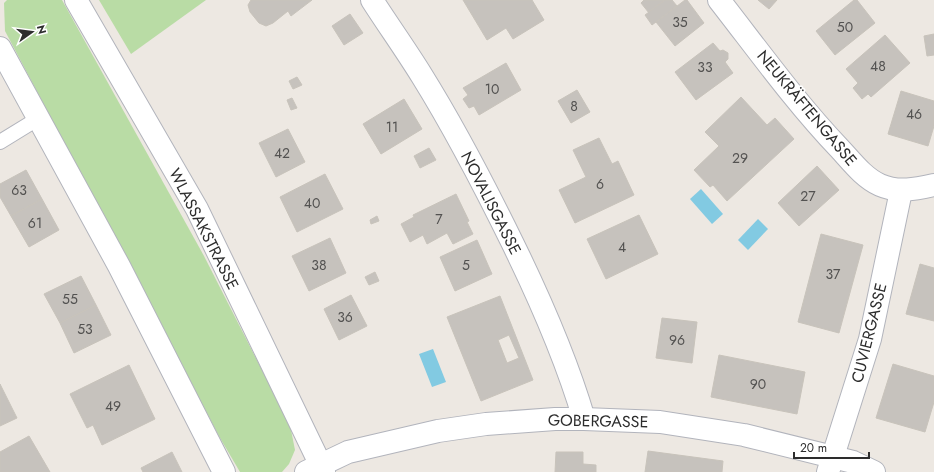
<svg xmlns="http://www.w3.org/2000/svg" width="934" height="472" viewBox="0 0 934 472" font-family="Jost,sans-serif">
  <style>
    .green { fill: #b9dca5 }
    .water { fill: #82cae2 }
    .building { fill: #c6c2bd; stroke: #c8c3bb; fill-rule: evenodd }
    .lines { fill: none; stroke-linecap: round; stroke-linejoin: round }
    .service-casing { stroke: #b2b4bc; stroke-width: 16 }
    .minor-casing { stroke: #b2b4bc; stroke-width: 24 }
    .service { stroke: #fff; stroke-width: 14 }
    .minor { stroke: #fff; stroke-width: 22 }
    .labels { text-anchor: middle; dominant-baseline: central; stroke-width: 3.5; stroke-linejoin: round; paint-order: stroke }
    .number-label { font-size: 14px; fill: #535251 }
    .street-label { font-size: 16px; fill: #2d2d2d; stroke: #fff }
  </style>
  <rect width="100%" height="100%" fill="#ede8e2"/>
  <g class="green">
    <polygon points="7,0 62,0 204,256 290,425 295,450 289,464 282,472 240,472 220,438 5,31 4,3"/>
    <polygon points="99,0 206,0 131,54"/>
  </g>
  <g class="water">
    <polygon points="701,189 723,214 712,224 690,199"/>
    <polygon points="758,219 768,229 748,250 738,240"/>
    <polygon points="433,349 446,382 432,387 419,354"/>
  </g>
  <g class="building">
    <polygon points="251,0 312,0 291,16 288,11 273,23 266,26 259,23 250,12 248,5"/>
    <polygon points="463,0 532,0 544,20 513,39 506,28 487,40"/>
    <polygon points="644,0 665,0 649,13 641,3"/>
    <polygon points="665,0 672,0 677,6 652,25 645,15"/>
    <polygon points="685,0 687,0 704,23 675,46 656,22"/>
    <polygon points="758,0 777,0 769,9"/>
    <polygon points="854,0 857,0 875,23 835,55 816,31"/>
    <polygon points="350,14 363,33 344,45 332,26"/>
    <polygon points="934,34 934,55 927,56 924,36"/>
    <polygon points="885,35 910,63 871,97 868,94 862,99 853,88 858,83 846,69"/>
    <polygon points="713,43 720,51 723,50 728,53 728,59 725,62 733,73 696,100 675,72"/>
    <polygon points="506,63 521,90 479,115 474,106 469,108 463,99 468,95 463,88"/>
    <polygon points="297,77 302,85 293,89 289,81"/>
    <polygon points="577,90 590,112 571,123 558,101"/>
    <polygon points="901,91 934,101 934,126 928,146 888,134"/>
    <polygon points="741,97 767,125 775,118 794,139 727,201 713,185 710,187 694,170 719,146 705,132"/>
    <polygon points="292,98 297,108 291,110 287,100"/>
    <polygon points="404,99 422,129 381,154 363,124"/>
    <polygon points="288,129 305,162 276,177 259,143"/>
    <polygon points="599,138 612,164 618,161 634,195 575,223 559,190 586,177 573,150"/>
    <polygon points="429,148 436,160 420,168 414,156"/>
    <polygon points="817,166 839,190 799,226 778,203"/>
    <polygon points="26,170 42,199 11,216 0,197 0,184"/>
    <polygon points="325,174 343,209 297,232 280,197"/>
    <polygon points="456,194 469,221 467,222 473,234 453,244 447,233 427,244 423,235 410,242 401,224 414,217 413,215"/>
    <polygon points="42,199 59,230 29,247 11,216"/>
    <polygon points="639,215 658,254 606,279 587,239"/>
    <polygon points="377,216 379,221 371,224 370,220"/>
    <polygon points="821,234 863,245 839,333 798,322"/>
    <polygon points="330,238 346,273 309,291 292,256"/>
    <polygon points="477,240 492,274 455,291 440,257"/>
    <polygon points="920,264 934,268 934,321 906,314"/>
    <polygon points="375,272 379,281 369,285 365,277"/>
    <polygon points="81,276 96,305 60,323 44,294"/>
    <polygon points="351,295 367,326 339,340 324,309"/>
    <path d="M500 296 533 380 481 401 447 317ZM509 335 519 358 507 363 498 340Z"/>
    <polygon points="96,305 111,335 74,353 60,323"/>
    <polygon points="662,318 697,322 692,363 656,358"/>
    <polygon points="719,355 805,372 797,414 711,397"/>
    <polygon points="893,364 934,376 934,402 925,432 876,418"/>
    <polygon points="129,365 155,419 102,445 93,425 87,428 70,394"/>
    <polygon points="0,384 17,418 0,426"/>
    <polygon points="29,436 50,472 0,472 0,452"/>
    <polygon points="648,451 723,461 722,472 645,472"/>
    <polygon points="172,452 182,472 143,472 141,468"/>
    <polygon points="556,452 583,452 583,464 596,465 596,472 555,472"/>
  </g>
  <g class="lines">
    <defs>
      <polyline id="service" points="0,142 39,118"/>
      <g id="minor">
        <polyline points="76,0 197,209 324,472"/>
        <path d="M372 0C388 25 406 50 422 76 455 129 484 185 512 242 540 299 566 358 584 419"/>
        <path d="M719 0C758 50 796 103 840 149 852 162 864 178 880 185 898 193 916 189 934 185"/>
        <polyline points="0,48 119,266 224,472"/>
        <polyline points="306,472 348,452 438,431 486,424 555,419 584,419 660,422 744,435 853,462 874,472"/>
        <polyline points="828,472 870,339 901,191"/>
      </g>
    </defs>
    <use href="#service" class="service-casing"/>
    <use href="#minor" class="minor-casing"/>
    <use href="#service" class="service"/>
    <use href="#minor" class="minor"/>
  </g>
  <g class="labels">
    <g class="number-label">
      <text x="680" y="22">35</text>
      <text x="845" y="27">50</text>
      <text x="878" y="66">48</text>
      <text x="705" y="67">33</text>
      <text x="492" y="89">10</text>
      <text x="574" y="106">8</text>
      <text x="914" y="114">46</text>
      <text x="392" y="127">11</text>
      <text x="282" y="153">42</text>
      <text x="740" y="158">29</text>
      <text x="600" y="184">6</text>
      <text x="19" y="190">63</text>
      <text x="808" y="196">27</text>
      <text x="312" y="203">40</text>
      <text x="439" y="219">7</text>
      <text x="35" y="223">61</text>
      <text x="622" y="247">4</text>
      <text x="319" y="265">38</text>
      <text x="466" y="265">5</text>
      <text x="833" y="274">37</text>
      <text x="70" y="299">55</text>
      <text x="345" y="317">36</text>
      <text x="85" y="329">53</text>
      <text x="677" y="340">96</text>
      <text x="758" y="384">90</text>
      <text x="113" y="406">49</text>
    </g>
    <g class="street-label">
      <text transform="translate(807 108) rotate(50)">NEUKRÄFTENGASSE</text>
      <text transform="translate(491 203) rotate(63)">NOVALISGASSE</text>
      <text transform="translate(204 229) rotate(63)">WLASSAKSTRASSE</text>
      <text transform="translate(869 333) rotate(-76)">CUVIERGASSE</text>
      <text transform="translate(598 421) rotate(1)">GOBERGASSE</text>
    </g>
  </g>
  <g transform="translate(32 32) rotate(76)" stroke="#ffffff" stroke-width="3" paint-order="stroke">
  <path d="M0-3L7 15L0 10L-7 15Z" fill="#2d2d2d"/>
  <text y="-6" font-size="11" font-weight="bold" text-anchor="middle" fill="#2d2d2d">N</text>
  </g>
  <path d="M794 452v6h75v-6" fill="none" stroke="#2d2d2d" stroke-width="2"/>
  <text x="800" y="452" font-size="12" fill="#2d2d2d" stroke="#ffffff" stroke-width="3" paint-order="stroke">20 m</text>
</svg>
